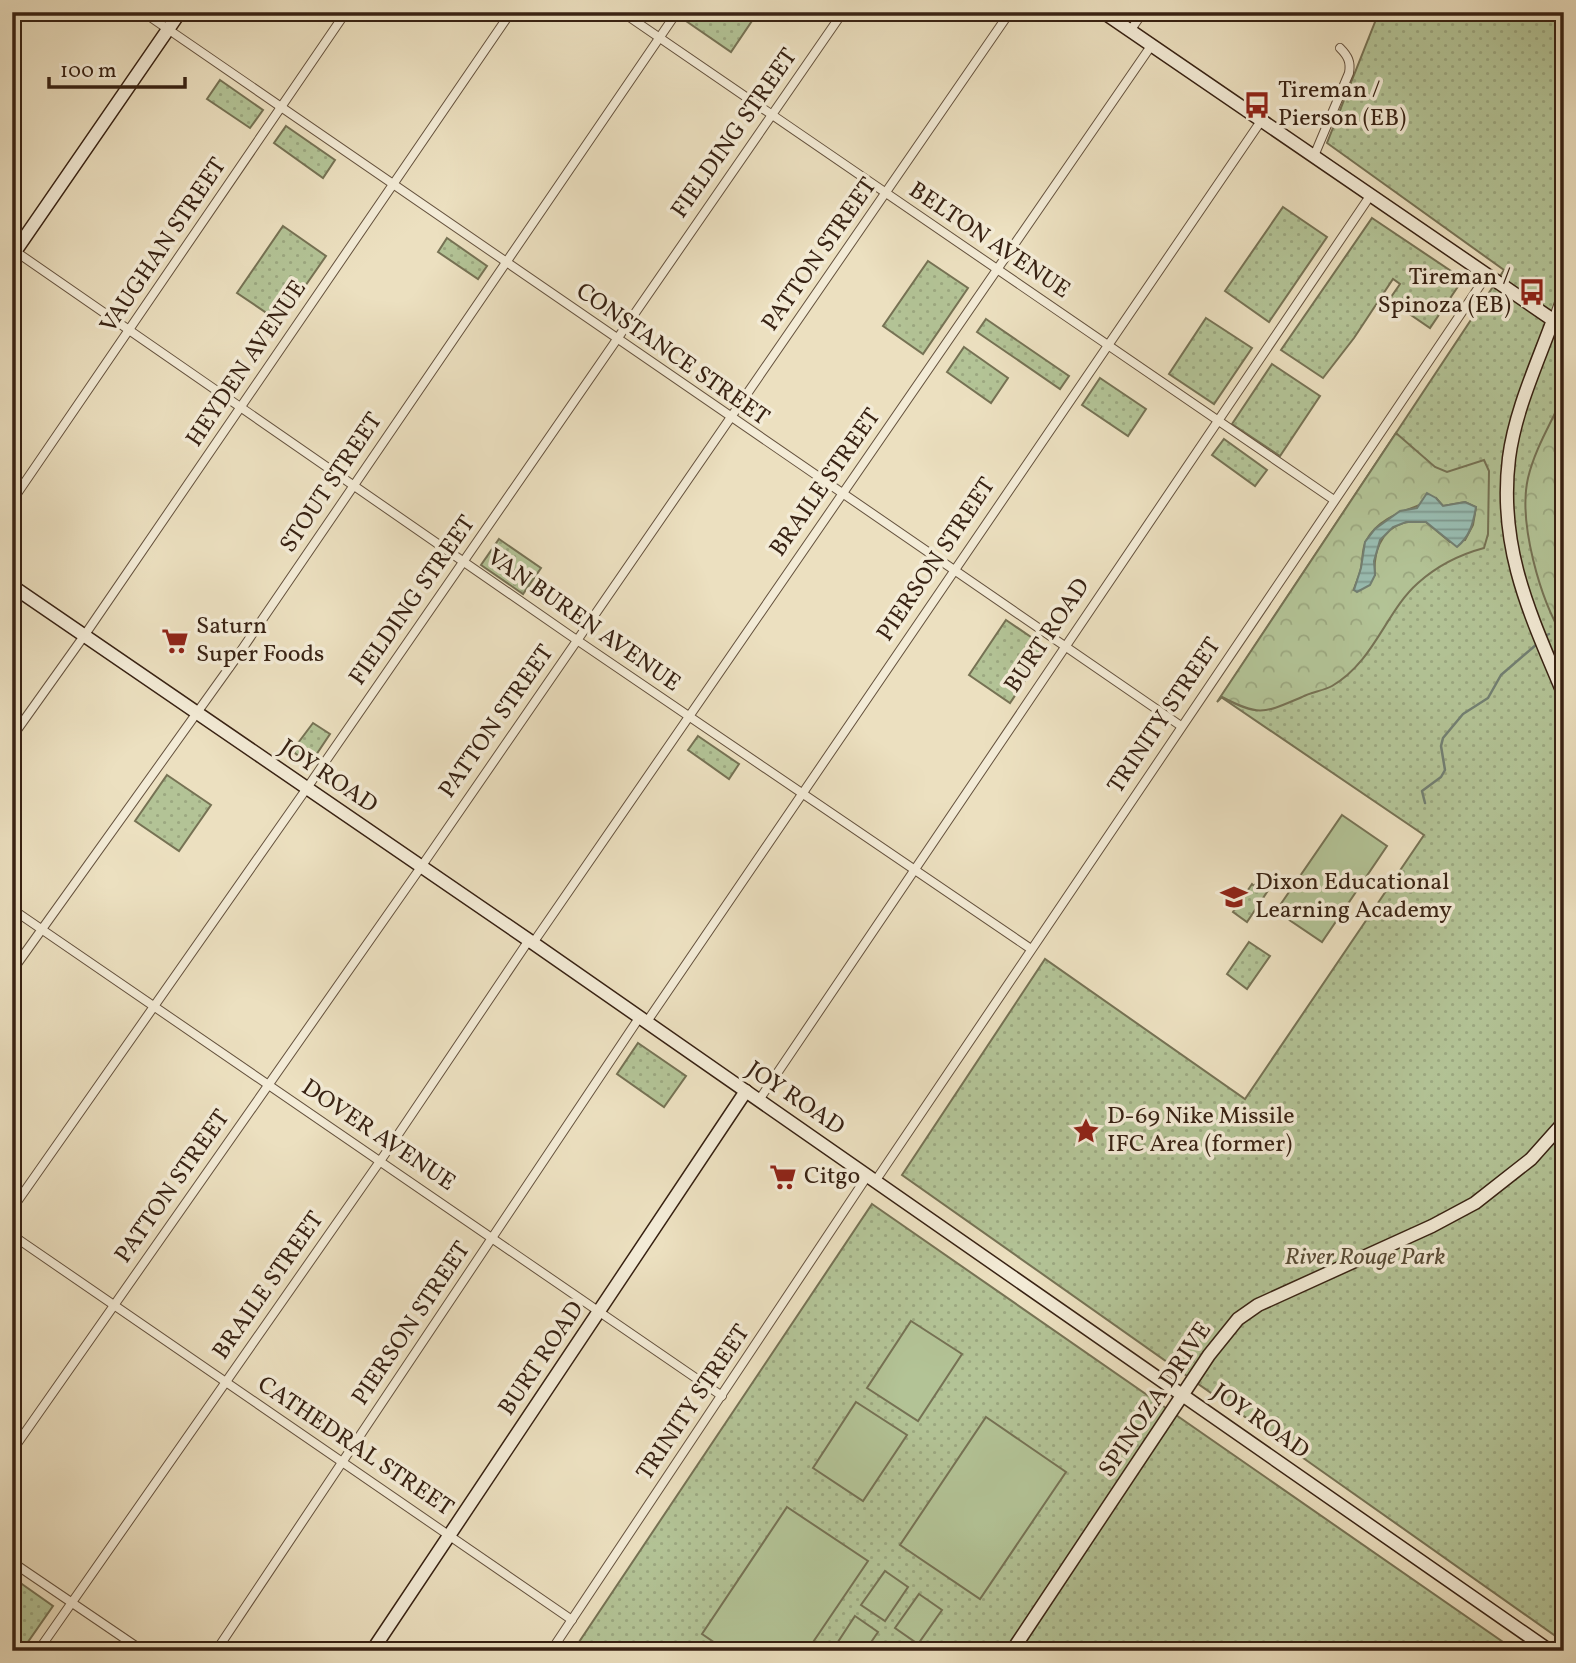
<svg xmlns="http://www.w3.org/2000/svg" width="1576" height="1663" viewBox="0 0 1576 1663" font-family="Vollkorn,serif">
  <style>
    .grass { fill: url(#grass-dots); stroke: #767254; stroke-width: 2 }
    .forest { fill: url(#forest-crowns); stroke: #767254; stroke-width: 2; fill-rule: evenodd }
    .pitch { fill: #b3c396; stroke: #767254; stroke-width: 2 }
    .water { fill: url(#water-rules); stroke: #727f72; stroke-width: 2 }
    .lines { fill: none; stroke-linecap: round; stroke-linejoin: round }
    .stream { stroke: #727f72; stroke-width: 2.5 }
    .street-casing { stroke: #65523e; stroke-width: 10 }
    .secondary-casing { stroke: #382213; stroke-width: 15 }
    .street { stroke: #f3ebd6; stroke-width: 8 }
    .secondary { stroke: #f3ebd6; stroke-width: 12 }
    .labels { text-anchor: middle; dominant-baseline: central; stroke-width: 7; stroke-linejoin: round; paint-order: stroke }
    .poi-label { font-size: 24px; fill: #382213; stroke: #f3ebd6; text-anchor: start }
    .street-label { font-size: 24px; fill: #382213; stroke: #f3ebd6 }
    .park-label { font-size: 24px; font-style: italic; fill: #574a34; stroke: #f3ebd6 }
  </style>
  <defs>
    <pattern id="grass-dots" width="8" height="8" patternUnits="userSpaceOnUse" patternTransform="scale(1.75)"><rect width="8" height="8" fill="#b3c396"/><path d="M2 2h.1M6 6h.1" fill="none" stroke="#9ba780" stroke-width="1.8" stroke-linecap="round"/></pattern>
    <pattern id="forest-crowns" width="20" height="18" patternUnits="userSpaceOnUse" patternTransform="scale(1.75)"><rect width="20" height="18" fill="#b3c396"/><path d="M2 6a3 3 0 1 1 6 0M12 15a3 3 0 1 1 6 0" fill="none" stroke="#9ba780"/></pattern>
    <pattern id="water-rules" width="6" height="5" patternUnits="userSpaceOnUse" patternTransform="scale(1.75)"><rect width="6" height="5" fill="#99bdb2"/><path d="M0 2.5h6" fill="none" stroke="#7e9990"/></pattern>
  </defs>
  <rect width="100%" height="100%" fill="#ece0c0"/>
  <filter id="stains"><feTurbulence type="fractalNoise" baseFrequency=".00286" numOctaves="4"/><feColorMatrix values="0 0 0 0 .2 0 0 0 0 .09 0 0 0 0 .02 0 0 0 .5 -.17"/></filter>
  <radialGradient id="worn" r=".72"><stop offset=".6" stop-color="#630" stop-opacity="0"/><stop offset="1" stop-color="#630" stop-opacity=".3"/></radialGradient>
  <g class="grass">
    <polygon points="692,12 758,12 731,52 686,21"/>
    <polygon points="1379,12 1564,12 1564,1642 902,1175 1045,959 1245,1099 1424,835 1221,697 1504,270 1327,143"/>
    <polygon points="220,80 263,110 250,128 207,99"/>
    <polygon points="286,126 335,160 323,178 274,143"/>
    <polygon points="1283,207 1327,237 1269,322 1225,291"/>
    <polygon points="1372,218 1463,279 1430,328 1389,300 1400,284 1393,279 1354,338 1323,378 1281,350"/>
    <polygon points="283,226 326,256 280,322 237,293"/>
    <polygon points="447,238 487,266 478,279 438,252"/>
    <polygon points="928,261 968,288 923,354 883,326"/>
    <polygon points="1206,318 1252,348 1214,404 1169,374"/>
    <polygon points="986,319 1069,376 1060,389 977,332"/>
    <polygon points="964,347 1008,378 991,403 947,372"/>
    <polygon points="1272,364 1320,396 1280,456 1232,424"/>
    <polygon points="1100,378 1146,409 1128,436 1082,405"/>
    <polygon points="1224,439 1267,470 1255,486 1212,455"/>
    <polygon points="499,539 541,568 523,594 481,565"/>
    <polygon points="1006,620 1047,648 1010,703 969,675"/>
    <polygon points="313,723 330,734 310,764 292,751"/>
    <polygon points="698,736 739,764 729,779 688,750"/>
    <polygon points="167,775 211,805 179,851 135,821"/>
    <polygon points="1257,882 1269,889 1247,922 1233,912 1252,884 1254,886"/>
    <polygon points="1249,942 1270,956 1247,989 1227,974"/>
    <polygon points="638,1043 686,1076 664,1107 617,1074"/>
    <polygon points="872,1204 1516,1651 573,1651"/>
    <polygon points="12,1577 53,1606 23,1649 12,1641"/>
  </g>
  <g class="forest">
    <path d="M1564 394V493L1558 511 1556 529 1564 576V638C1540 600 1518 522 1528 478 1535 448 1552 422 1564 394Z"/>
    <path d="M1396 433 1435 467 1447 472 1484 460 1489 471 1488 534 1484 548C1458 555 1438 565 1418 583 1386 611 1374 662 1332 686 1323 691 1311 692 1302 697 1264 713 1260 717 1222 697L1217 702ZM1436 498 1443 506 1465 502 1476 507 1473 525 1465 540 1450 542 1426 522C1419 522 1410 521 1403 523 1380 530 1373 554 1375 575L1354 589C1356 582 1360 575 1361 568 1363 559 1362 548 1366 541 1380 514 1412 510 1436 498Z"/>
  </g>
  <g class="pitch">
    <polygon points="1342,815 1387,846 1322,942 1276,911"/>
    <polygon points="911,1321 962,1354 918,1421 867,1388"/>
    <polygon points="856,1402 907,1435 863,1501 813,1468"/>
    <polygon points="986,1417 1066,1472 980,1599 900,1545"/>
    <polygon points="787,1507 868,1561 807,1651 727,1651 702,1634"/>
    <polygon points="885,1571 908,1587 885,1621 861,1605"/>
    <polygon points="919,1594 942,1610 918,1644 895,1628"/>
    <polygon points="855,1616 878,1632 865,1651 832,1651"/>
  </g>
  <path class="water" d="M1427 493 1436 498 1443 506 1465 502 1476 507C1473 524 1470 536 1457 547L1426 522H1406L1393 527 1380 540 1374 561 1375 575 1370 585 1357 592 1354 590 1361 568 1365 542 1375 529 1400 511 1417 508Z"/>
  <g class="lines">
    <g class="stream">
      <polyline points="1558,627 1564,623"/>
      <polyline points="1547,635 1549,634"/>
      <polyline points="1425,803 1422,791 1441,777 1445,770 1441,746 1443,738 1463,714 1488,698 1501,675 1537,644"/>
    </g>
    <defs>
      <g id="street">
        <polyline points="143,12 1181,726"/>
        <polyline points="622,12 1334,500"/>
        <polyline points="12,16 15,12"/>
        <polyline points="1130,31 1143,12"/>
        <path d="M1314 156 1349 73C1351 62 1348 56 1340 48"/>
        <polyline points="12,249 568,634 1031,949"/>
        <polyline points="1553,320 1564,288"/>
        <polyline points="12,501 346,12"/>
        <polyline points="12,737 84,636 511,12"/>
        <polyline points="12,909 722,1396"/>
        <polyline points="533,943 1151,46"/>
        <polyline points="12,971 234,661 677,12"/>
        <polyline points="646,1023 1261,121"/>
        <polyline points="759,1100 1370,196"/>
        <polyline points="876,1180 1487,275"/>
        <polyline points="12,1209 307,788 843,12"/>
        <polyline points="12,1235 572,1620"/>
        <polyline points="12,1451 421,867 1010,12"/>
        <polyline points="12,1562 143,1651"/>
        <polyline points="38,1651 385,1154 529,940"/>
        <polyline points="216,1651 639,1018"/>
        <polyline points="551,1651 868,1175"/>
      </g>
      <g id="secondary">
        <path d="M1103 12 1553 320C1537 364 1515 411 1509 458 1498 548 1530 614 1564 695"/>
        <polyline points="12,256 180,12"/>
        <polyline points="12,586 533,943 1550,1651"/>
        <polyline points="372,1651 746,1091"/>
        <polyline points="1012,1651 1209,1355 1238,1319 1258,1305 1432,1226 1475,1203 1531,1159 1564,1122"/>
      </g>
    </defs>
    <use href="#street" class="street-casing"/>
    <use href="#secondary" class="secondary-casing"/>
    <use href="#street" class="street"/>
    <use href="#secondary" class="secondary"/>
  </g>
  <defs>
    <symbol id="bus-bare" viewBox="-9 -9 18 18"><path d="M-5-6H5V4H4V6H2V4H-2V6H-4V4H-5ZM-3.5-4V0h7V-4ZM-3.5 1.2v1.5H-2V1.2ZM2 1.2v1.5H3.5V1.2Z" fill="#8f2418" stroke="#f3ebd6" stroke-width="2.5" paint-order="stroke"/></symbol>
    <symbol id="supermarket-bare" viewBox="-9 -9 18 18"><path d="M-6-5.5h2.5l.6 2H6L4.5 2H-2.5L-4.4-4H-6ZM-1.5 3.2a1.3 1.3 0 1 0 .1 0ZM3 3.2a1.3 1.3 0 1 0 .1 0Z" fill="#8f2418" stroke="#f3ebd6" stroke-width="2.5" paint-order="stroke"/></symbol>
    <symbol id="school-bare" viewBox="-9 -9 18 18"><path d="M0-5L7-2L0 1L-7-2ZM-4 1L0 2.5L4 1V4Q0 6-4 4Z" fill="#8f2418" stroke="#f3ebd6" stroke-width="2.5" paint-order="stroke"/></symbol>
    <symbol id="sight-bare" viewBox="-9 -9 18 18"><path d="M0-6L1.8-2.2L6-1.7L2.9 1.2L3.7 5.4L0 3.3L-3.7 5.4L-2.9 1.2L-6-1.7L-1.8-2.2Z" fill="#8f2418" stroke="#f3ebd6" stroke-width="2.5" paint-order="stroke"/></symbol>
  </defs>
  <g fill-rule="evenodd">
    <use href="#bus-bare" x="1238" y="86" width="38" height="38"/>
    <use href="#bus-bare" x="1513" y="273" width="38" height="38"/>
    <use href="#supermarket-bare" x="156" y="622" width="38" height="38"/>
    <use href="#school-bare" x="1215" y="878" width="38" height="38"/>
    <use href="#sight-bare" x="1067" y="1112" width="38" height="38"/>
    <use href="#supermarket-bare" x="764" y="1158" width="38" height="38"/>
  </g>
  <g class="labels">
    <g class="poi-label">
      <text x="1278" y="91">Tireman /<tspan x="1278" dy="28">Pierson (EB)</tspan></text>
      <text x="1511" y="278" text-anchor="end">Tireman /<tspan x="1511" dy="28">Spinoza (EB)</tspan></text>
      <text x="196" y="627">Saturn<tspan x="196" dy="28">Super Foods</tspan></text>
      <text x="1255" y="883">Dixon Educational<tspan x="1255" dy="28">Learning Academy</tspan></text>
      <text x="1107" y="1117">D-69 Nike Missile<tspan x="1107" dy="28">IFC Area (former)</tspan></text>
      <text x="804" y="1177">Citgo</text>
    </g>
    <g class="street-label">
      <text transform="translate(735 134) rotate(-55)">FIELDING STREET</text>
      <text transform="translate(989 241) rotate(34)">BELTON AVENUE</text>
      <text transform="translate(164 246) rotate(-56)">VAUGHAN STREET</text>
      <text transform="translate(820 255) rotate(-55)">PATTON STREET</text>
      <text transform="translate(672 355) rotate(35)">CONSTANCE STREET</text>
      <text transform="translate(247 364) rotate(-56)">HEYDEN AVENUE</text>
      <text transform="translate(332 483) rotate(-56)">STOUT STREET</text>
      <text transform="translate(826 483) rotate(-55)">BRAILE STREET</text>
      <text transform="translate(937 560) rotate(-56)">PIERSON STREET</text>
      <text transform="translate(413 601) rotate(-55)">FIELDING STREET</text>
      <text transform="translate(583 621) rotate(35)">VAN BUREN AVENUE</text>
      <text transform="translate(1048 636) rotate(-56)">BURT ROAD</text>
      <text transform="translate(1165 716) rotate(-56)">TRINITY STREET</text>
      <text transform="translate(497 722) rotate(-55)">PATTON STREET</text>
      <text transform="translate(328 777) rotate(34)">JOY ROAD</text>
      <text transform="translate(795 1099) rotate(34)">JOY ROAD</text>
      <text transform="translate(378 1136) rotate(34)">DOVER AVENUE</text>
      <text transform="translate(173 1187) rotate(-55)">PATTON STREET</text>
      <text transform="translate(269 1286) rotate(-55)">BRAILE STREET</text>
      <text transform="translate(412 1324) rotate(-56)">PIERSON STREET</text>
      <text transform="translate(542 1359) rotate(-56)">BURT ROAD</text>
      <text transform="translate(1156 1400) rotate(-56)">SPINOZA DRIVE</text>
      <text transform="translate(694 1403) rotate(-56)">TRINITY STREET</text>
      <text transform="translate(1260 1422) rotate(35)">JOY ROAD</text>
      <text transform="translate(355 1447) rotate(34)">CATHEDRAL STREET</text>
    </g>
    <g class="park-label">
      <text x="1365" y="1258">River Rouge Park</text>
    </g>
  </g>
  <rect width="1576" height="1663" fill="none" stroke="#ece0c0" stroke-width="42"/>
  <rect x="14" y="14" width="1548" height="1635" fill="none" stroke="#382213" stroke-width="3.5"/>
  <rect x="21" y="21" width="1534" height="1621" fill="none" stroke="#382213" stroke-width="2"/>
  <path d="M49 77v10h136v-10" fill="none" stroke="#382213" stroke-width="3.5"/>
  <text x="60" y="77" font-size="21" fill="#382213" stroke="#f3ebd6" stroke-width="5" paint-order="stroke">100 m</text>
  <rect width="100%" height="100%" filter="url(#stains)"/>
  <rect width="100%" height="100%" fill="url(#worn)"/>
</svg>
